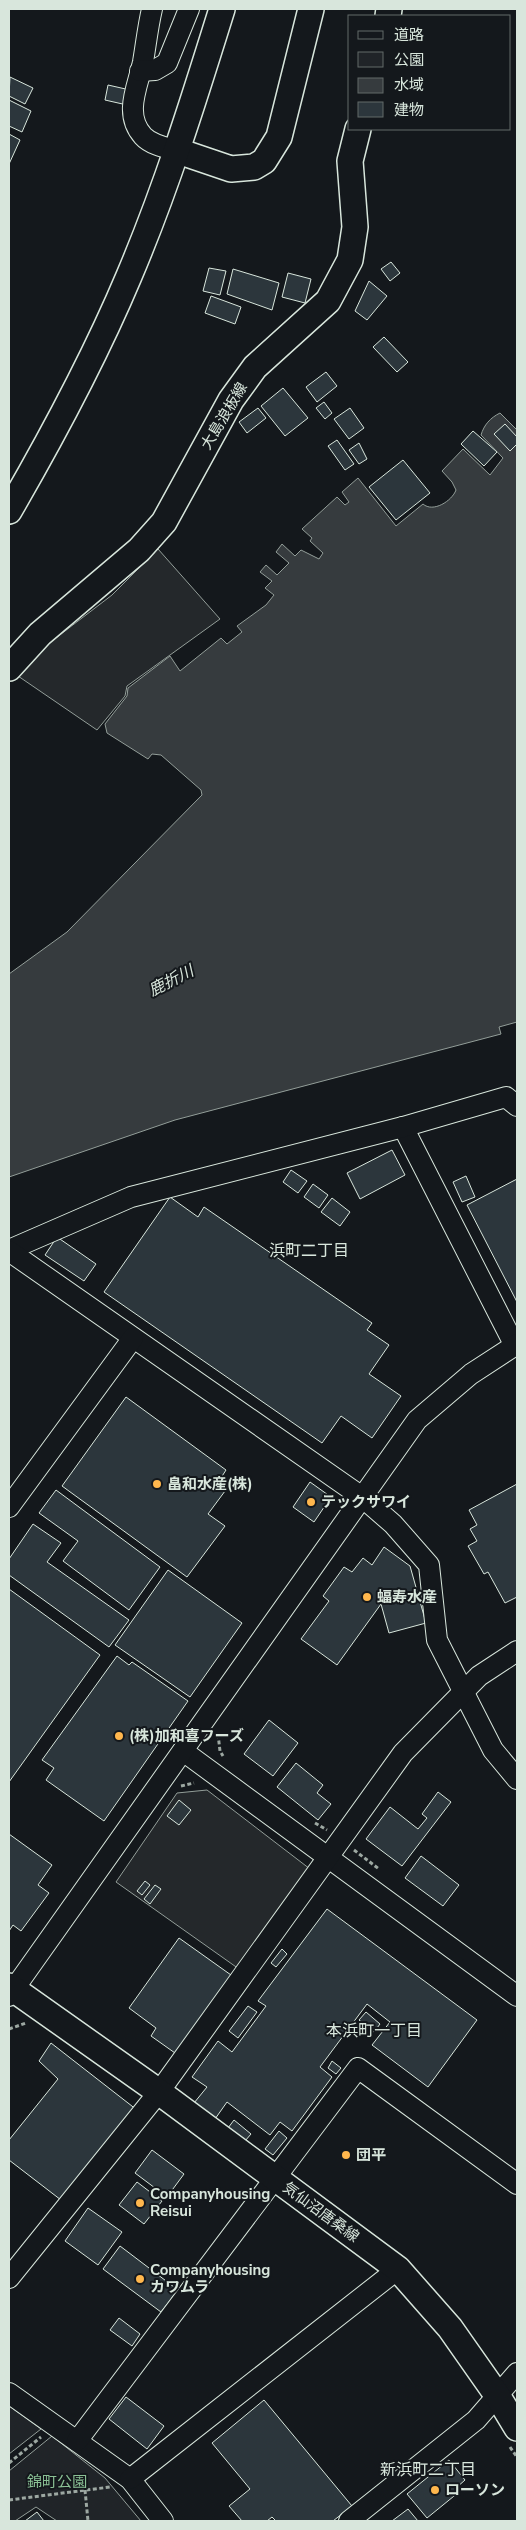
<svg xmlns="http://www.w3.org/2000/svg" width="526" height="2530" viewBox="0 0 526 2530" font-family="'Nunito Sans','Noto Sans JP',sans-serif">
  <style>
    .green { fill: #202428; stroke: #939e99 }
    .parking { fill: #24282b; stroke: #939e99 }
    .water { fill: #363b3e; stroke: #939e99 }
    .building { fill: #2c363c; stroke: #d8e6dc }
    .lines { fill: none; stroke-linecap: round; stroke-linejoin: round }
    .minor-casing { stroke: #d8e6dc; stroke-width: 22 }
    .major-casing { stroke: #d8e6dc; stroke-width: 28 }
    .path { stroke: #9da8a2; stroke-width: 3; stroke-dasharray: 4 2.5; stroke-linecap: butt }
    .minor { stroke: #14181c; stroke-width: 20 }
    .major { stroke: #14181c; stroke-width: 25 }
    .poi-dot { fill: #ffb74d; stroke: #14181c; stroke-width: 2 }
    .labels { text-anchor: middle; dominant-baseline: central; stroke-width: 4; stroke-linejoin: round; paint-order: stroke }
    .street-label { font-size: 15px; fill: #d8e6dc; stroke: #14181c }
    .poi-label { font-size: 15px; font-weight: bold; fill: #d8e6dc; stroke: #14181c; text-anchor: start }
    .park-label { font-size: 15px; fill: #8ac095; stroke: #14181c }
    .water-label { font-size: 16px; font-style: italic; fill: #d8e6dc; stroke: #14181c }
    .neighbourhood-label { font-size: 16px; fill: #d8e6dc; stroke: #14181c }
  </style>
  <rect width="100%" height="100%" fill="#14181c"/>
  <g class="green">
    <polygon points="9,2406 41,2429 9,2454"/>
    <polygon points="52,2436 105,2478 141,2521 57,2521 36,2507 15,2521 9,2521 9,2471"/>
  </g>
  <g class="parking">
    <polygon points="158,549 220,619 127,686 125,696 97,730 18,676 35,654 112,595"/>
    <polygon points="207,1790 310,1869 239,1969 116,1882 177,1793"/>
  </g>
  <path class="water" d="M500 413 517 430V1022L499 1027 501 1034 175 1120 9 1177V974L67 932 202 795 201 790 161 755 152 754 148 759 107 733 105 724 127 696 128 688 170 656 180 671 221 638 227 644 242 632 237 626 266 605 274 595 265 588 272 581 260 572 266 565 277 575 289 563 276 552 282 544 295 556 301 550 319 559 323 553 310 541 312 538 302 529 337 497 345 505 349 502 342 492 358 478 396 526 423 504C433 513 452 501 456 490L452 482 442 471 463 449 490 475 503 458 481 435C484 425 490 418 500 413Z"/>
  <g class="building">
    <polygon points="10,77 33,88 25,104 9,96"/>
    <polygon points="108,85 130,90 127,105 105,100"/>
    <polygon points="9,100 31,111 22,132 9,126"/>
    <polygon points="9,134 20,140 9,164"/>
    <polygon points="391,262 400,273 390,281 381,269"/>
    <polygon points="209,268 226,271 220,295 203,291"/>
    <polygon points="233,269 279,283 272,310 227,294"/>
    <polygon points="288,273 311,279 305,303 282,297"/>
    <polygon points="369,281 387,296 367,320 355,311"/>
    <polygon points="211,296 241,307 235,324 205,313"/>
    <polygon points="384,337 408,362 397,372 373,347"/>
    <polygon points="326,372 337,386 317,402 306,387"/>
    <polygon points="283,388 308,418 285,436 261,406"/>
    <polygon points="324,402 332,413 325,419 316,408"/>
    <polygon points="258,408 266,418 247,433 239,422"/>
    <polygon points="350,408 364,428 349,439 334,419"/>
    <polygon points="505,424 517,437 517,444 510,451 494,434"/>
    <polygon points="473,431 497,452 484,466 461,444"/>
    <polygon points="337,440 354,464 345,470 328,446"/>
    <polygon points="359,443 367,459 359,464 349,450"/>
    <polygon points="403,460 430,493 396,520 369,487"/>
    <polygon points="392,1150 405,1175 360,1199 347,1173"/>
    <polygon points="291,1170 307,1181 298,1193 283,1182"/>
    <polygon points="466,1176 475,1197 462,1202 453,1182"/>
    <polygon points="517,1179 517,1302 467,1205"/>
    <polygon points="313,1184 328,1195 319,1208 304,1197"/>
    <polygon points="170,1197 198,1217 204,1207 372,1323 367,1330 389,1345 369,1374 401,1396 372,1438 341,1416 322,1443 104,1292"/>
    <polygon points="332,1198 350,1212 340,1226 321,1212"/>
    <polygon points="57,1237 96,1264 84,1281 45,1255"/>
    <polygon points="126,1397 226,1470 219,1481 228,1487 208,1514 225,1526 187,1577 62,1486"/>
    <polygon points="310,1482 331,1497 314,1522 293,1507"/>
    <polygon points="517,1484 517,1597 505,1603 488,1572 484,1574 468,1546 477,1541 470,1529 477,1525 469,1510"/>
    <polygon points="56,1490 160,1567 129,1610 63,1561 78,1541 39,1513"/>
    <polygon points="33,1524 61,1543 47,1562 129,1620 109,1647 9,1575 9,1559"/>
    <polygon points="384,1547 410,1566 426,1623 389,1633 381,1604 337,1665 301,1639 329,1601 323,1596 344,1567 352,1572 363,1558 372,1565"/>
    <polygon points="168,1570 242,1623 190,1697 115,1645"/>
    <polygon points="9,1589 100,1655 9,1782"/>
    <polygon points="117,1656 129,1665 132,1662 188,1701 104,1821 46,1780 54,1768 42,1760"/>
    <polygon points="269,1720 298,1743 273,1776 244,1754"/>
    <polygon points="296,1763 323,1785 317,1793 331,1804 318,1820 277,1787"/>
    <polygon points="438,1792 451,1802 402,1866 366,1839 390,1807 418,1829 427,1818 422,1814"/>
    <polygon points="179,1800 191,1810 179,1825 167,1816"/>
    <polygon points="9,1834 52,1865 38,1885 49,1893 21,1931 13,1925 9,1931"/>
    <polygon points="421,1856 459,1885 443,1906 405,1878"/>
    <polygon points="145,1881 150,1885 142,1895 137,1891"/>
    <polygon points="155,1885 161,1889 150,1904 144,1899"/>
    <polygon points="327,1909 477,2020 428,2087 372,2045 390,2022 367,2004 320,2067 332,2077 292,2131 280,2122 270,2135 227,2102 215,2119 194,2103 207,2087 192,2077 218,2041 232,2052 266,2006 258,2001"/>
    <polygon points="179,1938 231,1975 175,2053 151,2036 156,2028 129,2008"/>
    <polygon points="282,1949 287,1954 276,1967 271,1963"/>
    <polygon points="248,2006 257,2012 238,2038 229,2031"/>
    <polygon points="366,2012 380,2024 374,2032 359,2020"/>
    <polygon points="51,2043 137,2110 61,2200 9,2160 9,2140 58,2079 39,2061"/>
    <polygon points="332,2061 341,2068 336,2074 328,2068"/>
    <polygon points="234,2120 251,2134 245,2141 228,2128"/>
    <polygon points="279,2131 287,2138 273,2155 265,2149"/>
    <polygon points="152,2150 184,2174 167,2197 135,2173"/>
    <polygon points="137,2182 162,2201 144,2224 119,2205"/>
    <polygon points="88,2208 122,2232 98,2265 65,2241"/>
    <polygon points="120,2246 178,2290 161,2312 103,2269"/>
    <polygon points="119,2318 140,2334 132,2346 110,2330"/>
    <polygon points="126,2397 164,2426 147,2449 109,2419"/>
    <polygon points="264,2400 352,2506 333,2521 276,2521 272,2517 267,2521 242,2521 229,2506 250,2489 212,2443"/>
    <polygon points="449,2460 465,2480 456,2488 459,2492 427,2518 407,2494"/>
    <polygon points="408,2509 418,2521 392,2521"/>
    <polygon points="37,2512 44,2521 25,2521"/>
  </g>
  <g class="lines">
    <defs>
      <g id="minor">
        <path d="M152 9C148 26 146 44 143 62 138 86 123 114 143 136 151 145 167 148 178 151"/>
        <polyline points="140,71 155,70 167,63 189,9"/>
        <polyline points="403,1127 515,1346"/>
        <polyline points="9,1250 131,1197 403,1127 506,1097 517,1106"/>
        <polyline points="9,1251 362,1497 393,1524 429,1565 437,1640 493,1750 517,1779"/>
        <polyline points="9,1507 133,1338"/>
        <polyline points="183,1751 517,1996"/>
        <polyline points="9,1996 417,1420 471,1374 517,1344"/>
        <polyline points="9,2278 159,2092 403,1753 479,1676 517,1651"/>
        <polyline points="9,2393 130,2479 163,2521"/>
        <polyline points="77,2441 358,2068 517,2184"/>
        <polyline points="130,2479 398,2269"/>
        <polyline points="349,2521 476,2420 517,2373"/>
      </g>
      <g id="major">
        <polyline points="388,16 389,9"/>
        <polyline points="178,151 231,169 254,167 264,161 279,137 311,9"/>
        <path d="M9 511C53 435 95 357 129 276 166 189 194 99 222 9"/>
        <polyline points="9,668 40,634 139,550 164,522 231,400 255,367 328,301 350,260 355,227 350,161 358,129"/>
        <polyline points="9,1986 159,2092 398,2269 450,2328 497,2395 517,2428"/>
      </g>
    </defs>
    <use href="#minor" class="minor-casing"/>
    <use href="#major" class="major-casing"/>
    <g class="path">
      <polyline points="218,1734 220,1751 223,1756"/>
      <polyline points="181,1786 194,1783"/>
      <polyline points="315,1823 327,1830"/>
      <polyline points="354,1850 379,1869"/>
      <polyline points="9,2029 26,2023"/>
      <polyline points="510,2447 517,2457"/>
      <polyline points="9,2463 41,2437"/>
      <polyline points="85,2490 88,2521"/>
      <polyline points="9,2500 110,2487"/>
    </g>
    <use href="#minor" class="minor"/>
    <use href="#major" class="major"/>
  </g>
  <g class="poi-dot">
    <circle cx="157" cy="1484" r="5"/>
    <circle cx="311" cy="1502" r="5"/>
    <circle cx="367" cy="1597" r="5"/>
    <circle cx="119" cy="1736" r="5"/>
    <circle cx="346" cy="2155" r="5"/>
    <circle cx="140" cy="2203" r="5"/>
    <circle cx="140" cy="2279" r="5"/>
    <circle cx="435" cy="2490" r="5"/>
  </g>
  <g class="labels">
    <g class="street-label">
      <text transform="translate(224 416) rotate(-59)">大島浪板線</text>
      <text transform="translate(321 2212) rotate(36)">気仙沼唐桑線</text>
    </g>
    <g class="poi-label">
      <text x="167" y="1484">畠和水産(株)</text>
      <text x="321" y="1502">テックサワイ</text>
      <text x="377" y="1597">蝠寿水産</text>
      <text x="129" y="1736">(株)加和喜フーズ</text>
      <text x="356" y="2155">団平</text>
      <text x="150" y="2194">Companyhousing<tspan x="150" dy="17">Reisui</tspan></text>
      <text x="150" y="2270">Companyhousing<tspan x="150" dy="17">カワムラ</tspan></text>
      <text x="445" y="2490">ローソン</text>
    </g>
    <g class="park-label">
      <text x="57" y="2482">錦町公園</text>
    </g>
    <g class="water-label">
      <text transform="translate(171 981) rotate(-27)">鹿折川</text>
    </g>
    <g class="neighbourhood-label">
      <text x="309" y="1251">浜町二丁目</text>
      <text x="374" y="2031">本浜町一丁目</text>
      <text x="428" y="2470">新浜町二丁目</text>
    </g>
  </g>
  <rect width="526" height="2530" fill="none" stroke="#d8e6dc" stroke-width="20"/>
  <rect x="348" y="15" width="162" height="115" fill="#14181c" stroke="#626a69"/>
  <rect x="358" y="31" width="25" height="8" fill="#14181c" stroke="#626a69"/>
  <text x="394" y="40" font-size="15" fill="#d8e6dc">道路</text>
  <rect x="358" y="52" width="25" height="15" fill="#202428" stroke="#626a69"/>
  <text x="394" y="65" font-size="15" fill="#d8e6dc">公園</text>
  <rect x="358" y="78" width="25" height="15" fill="#363b3e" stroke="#626a69"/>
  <text x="394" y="90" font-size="15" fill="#d8e6dc">水域</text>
  <rect x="358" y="102" width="25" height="15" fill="#2c363c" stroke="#626a69"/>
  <text x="394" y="115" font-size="15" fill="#d8e6dc">建物</text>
</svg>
